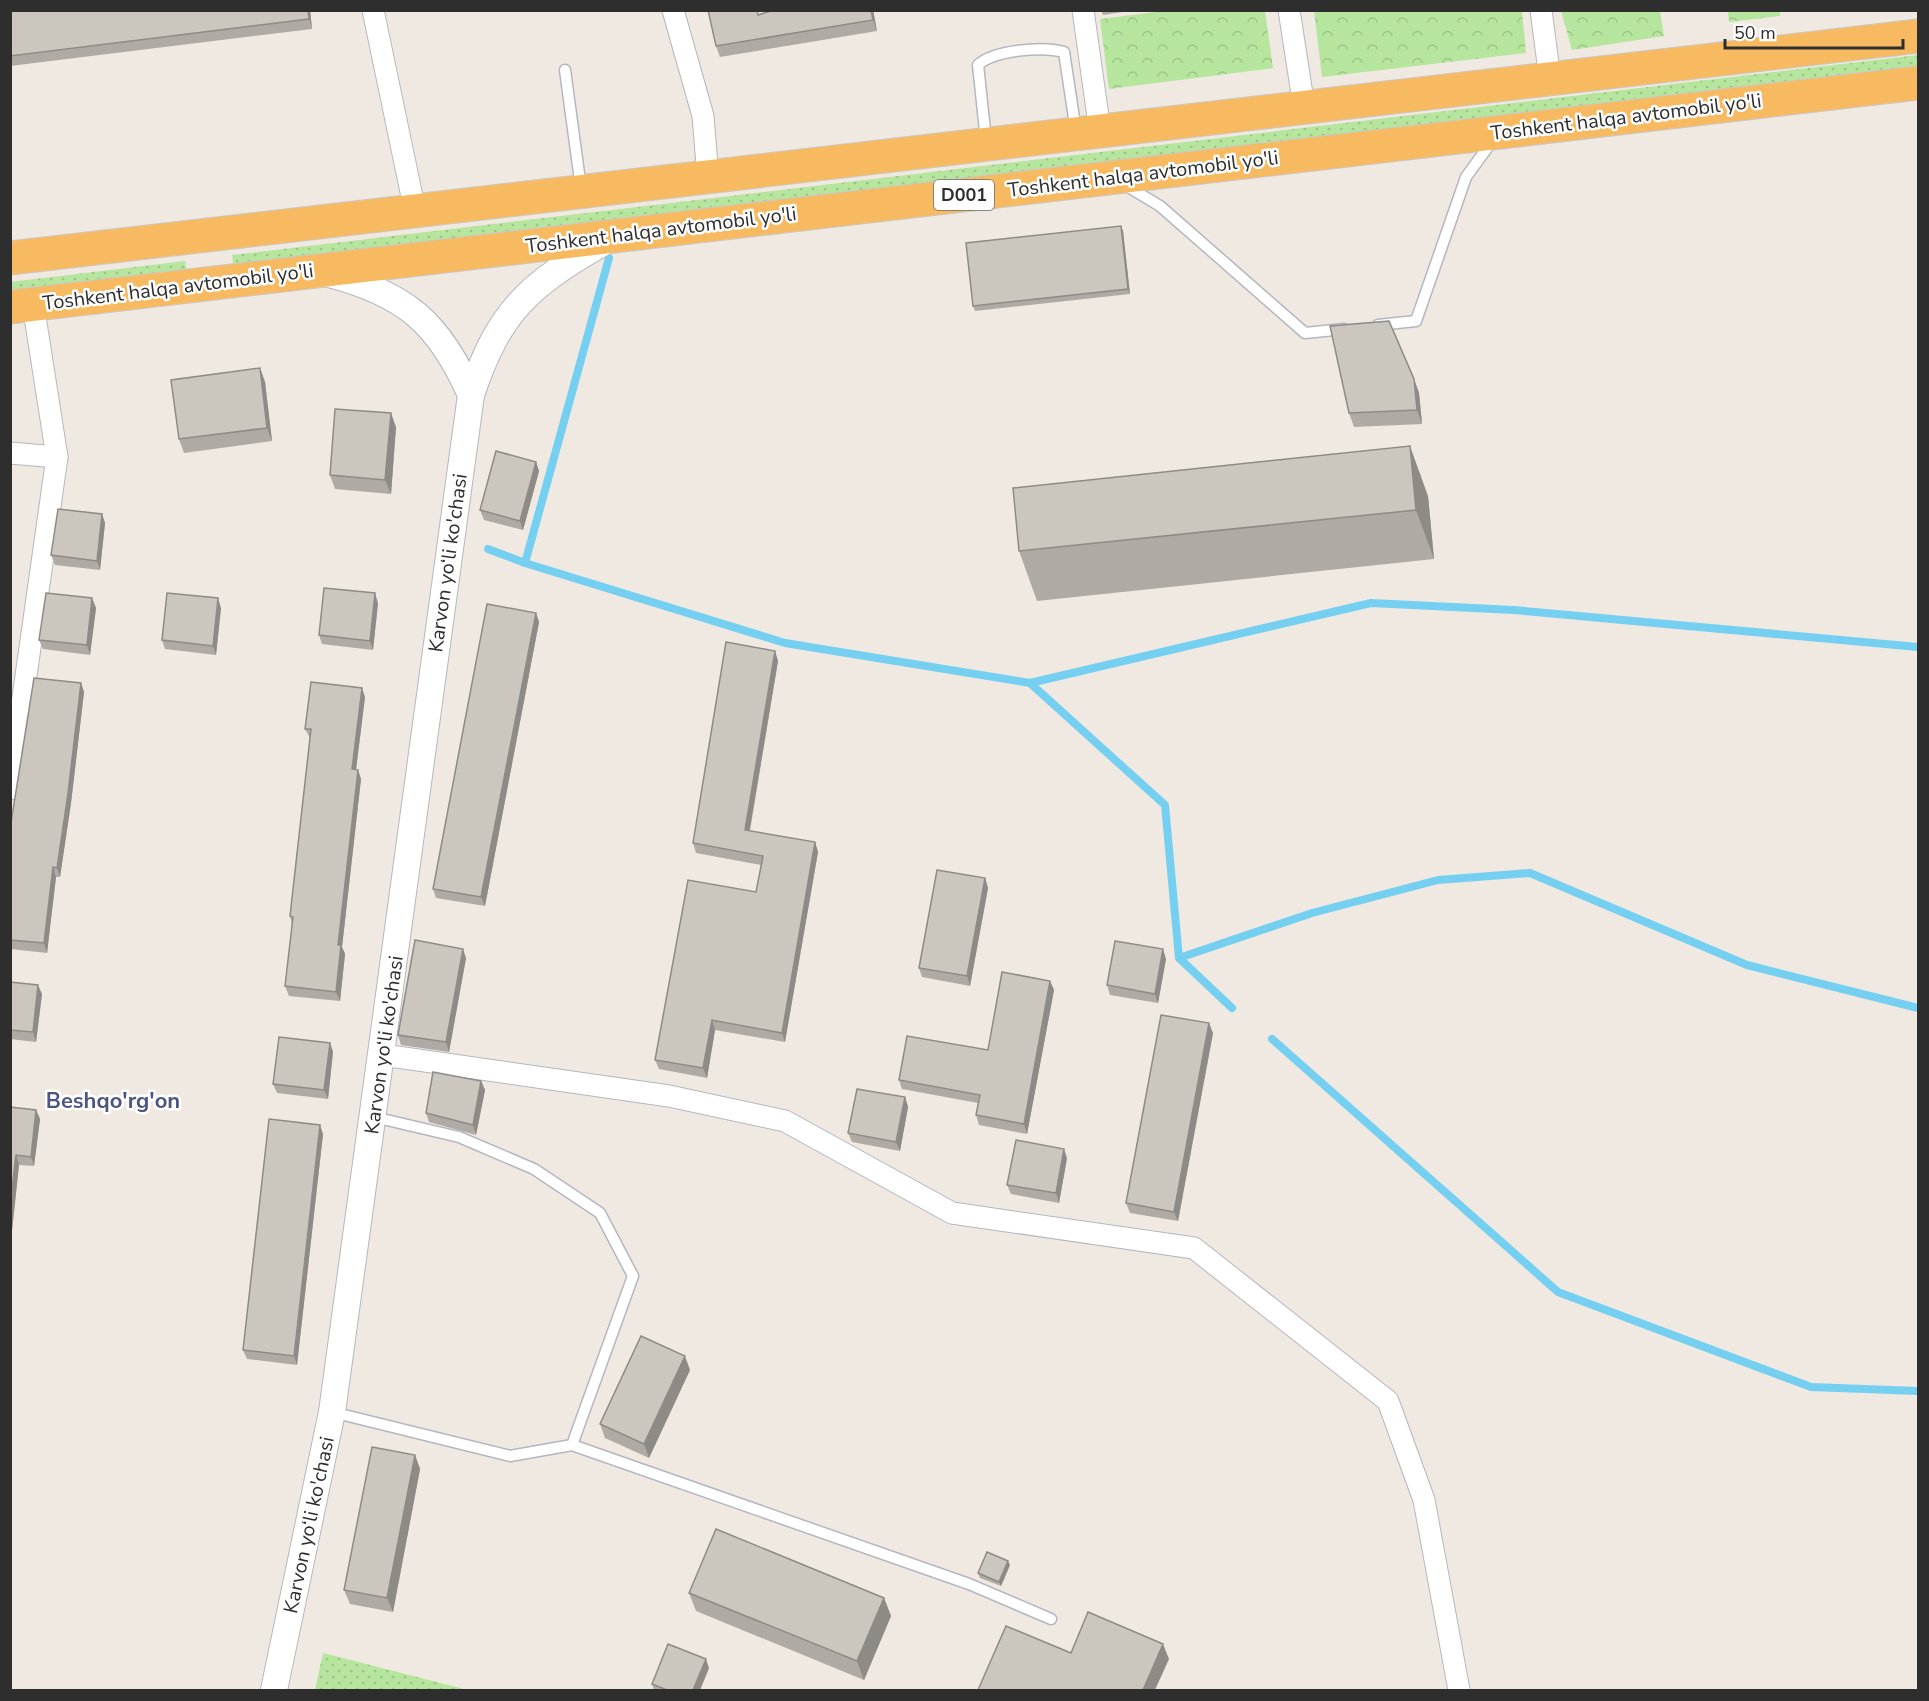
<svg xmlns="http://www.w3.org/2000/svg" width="1929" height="1701" viewBox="0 0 1929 1701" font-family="'Nunito Sans',sans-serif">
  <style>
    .grass { fill: url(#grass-dots) }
    .forest { fill: url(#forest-crowns) }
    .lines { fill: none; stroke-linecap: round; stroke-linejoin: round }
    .stream { stroke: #75cff0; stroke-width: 8 }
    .service-casing { stroke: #b4b7c1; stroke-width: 13 }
    .minor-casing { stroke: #b4b7c1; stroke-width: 23 }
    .tertiary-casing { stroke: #b4b7c1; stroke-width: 28 }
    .trunk-casing { stroke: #c9c9c9; stroke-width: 35 }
    .service { stroke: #fff; stroke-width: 10 }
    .minor { stroke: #fff; stroke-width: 21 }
    .tertiary { stroke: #fff; stroke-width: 26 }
    .trunk { stroke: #f8ba60; stroke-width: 33 }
    .wall { fill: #afaba4 }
    .shaded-wall { fill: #8e8b86 }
    .building { fill: #cbc7bf; stroke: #8e8b86; stroke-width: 1.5 }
    .labels { text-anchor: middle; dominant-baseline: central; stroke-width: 5; stroke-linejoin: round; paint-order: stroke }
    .shield { fill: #fff; stroke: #6d6d6d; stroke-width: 1.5 }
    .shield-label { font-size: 18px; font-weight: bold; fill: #2e2e2e }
    .street-label { font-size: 20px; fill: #2e2e2e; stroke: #fff }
    .quarter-label { font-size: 22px; font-weight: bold; fill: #4d5680; stroke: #fff }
  </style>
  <defs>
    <pattern id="grass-dots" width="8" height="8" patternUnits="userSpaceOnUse" patternTransform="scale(1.5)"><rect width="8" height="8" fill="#b6e59e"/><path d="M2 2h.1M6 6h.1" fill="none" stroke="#9dc588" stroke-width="1.8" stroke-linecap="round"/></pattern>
    <pattern id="forest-crowns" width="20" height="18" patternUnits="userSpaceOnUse" patternTransform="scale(1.5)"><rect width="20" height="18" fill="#b6e59e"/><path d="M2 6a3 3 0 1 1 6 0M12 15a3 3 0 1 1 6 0" fill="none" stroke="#9dc588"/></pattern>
  </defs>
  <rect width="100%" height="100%" fill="#efe9e1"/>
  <g class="grass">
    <polygon points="1918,55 1918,71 234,270 232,255"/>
    <polygon points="185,261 187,275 11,296 10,282"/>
    <polygon points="323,1653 468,1690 315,1690"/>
  </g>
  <g class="forest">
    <polygon points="1172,10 1265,11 1273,68 1109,89 1100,19"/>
    <polygon points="1314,11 1522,11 1526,53 1322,77"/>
    <polygon points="1561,11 1660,11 1664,36 1572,50"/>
    <polygon points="1728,11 1780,11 1780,16 1729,22"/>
  </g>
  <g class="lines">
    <g class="stream">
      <polyline points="488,549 525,563 785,643 1030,683 1371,603 1514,610 1918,647"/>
      <polyline points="525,563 609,258"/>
      <polyline points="1030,683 1165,805 1179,958 1232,1008"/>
      <polyline points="1179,958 1312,913 1438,880 1530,873 1747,965 1918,1008"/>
      <polyline points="1272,1039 1558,1292 1811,1387 1918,1391"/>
    </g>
    <defs>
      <g id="service">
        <polyline points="565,70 581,188"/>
        <path d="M986 140 978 65C994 50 1043 46 1064 52L1076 131"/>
        <polyline points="1125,185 1160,206 1305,333 1344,329"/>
        <polyline points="1378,325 1416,321 1466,177 1493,140"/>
        <polyline points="332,1412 510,1456 572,1445 633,1276 600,1213 534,1169 459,1137 374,1117"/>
        <polyline points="572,1445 969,1584 1051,1619"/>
      </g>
      <g id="minor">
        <polyline points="373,10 415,211"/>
        <polyline points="673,10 703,116 708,177"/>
        <polyline points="1083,10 1100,131"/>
        <polyline points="1289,10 1304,107"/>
        <polyline points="1541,10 1550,79"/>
        <polyline points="10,453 57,457"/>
        <polyline points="10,789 57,457 33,304"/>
        <polyline points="383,1055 669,1096 785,1121 952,1213 1194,1248 1388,1401 1424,1500 1459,1690"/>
      </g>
      <g id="tertiary">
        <path d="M329 274C406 294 439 323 471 395"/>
        <path d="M274 1690 332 1412 471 395C499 310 530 284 606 241"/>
      </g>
      <g id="trunk">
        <polyline points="10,258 1918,36"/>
        <polyline points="10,307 1918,83"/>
      </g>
    </defs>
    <use href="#service" class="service-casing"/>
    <use href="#minor" class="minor-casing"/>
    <use href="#tertiary" class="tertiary-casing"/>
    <use href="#trunk" class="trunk-casing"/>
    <use href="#service" class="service"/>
    <use href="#minor" class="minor"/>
    <use href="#tertiary" class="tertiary"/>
    <use href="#trunk" class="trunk"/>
  </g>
  <g class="wall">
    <polygon points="14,10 310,10 312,29 10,66 10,11"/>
    <polygon points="873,10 877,31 720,57 716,46 759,14"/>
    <polygon points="1101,10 1136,10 1103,15"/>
    <polygon points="1121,226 1123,231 1130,294 975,311 973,306"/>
    <polygon points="260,368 265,382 272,441 184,453 179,439"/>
    <polygon points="1414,379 1419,393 1422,424 1354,427 1349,413"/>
    <polygon points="396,427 391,494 335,489 330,475"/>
    <polygon points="536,462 539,471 523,530 484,520 480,510"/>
    <polygon points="1428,496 1434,559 1037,601 1019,551"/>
    <polygon points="102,514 105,523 100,570 55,565 51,555"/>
    <polygon points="92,598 96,608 90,655 43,649 39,640"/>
    <polygon points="378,603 373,650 322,644 319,635"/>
    <polygon points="221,608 216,655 165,649 162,640"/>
    <polygon points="536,613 539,622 485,906 436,898 433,889"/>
    <polygon points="775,651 778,661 750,831 815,842 818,852 785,1042 715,1030 707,1078 659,1069 655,1060 756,892 761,865 696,853 693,843"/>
    <polygon points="81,683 84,692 71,803 60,877 56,877 47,953 10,949 10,829"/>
    <polygon points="365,697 356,769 358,770 361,779 342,947 345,954 340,1001 289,996 285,986 292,924 290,916 310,738 305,729"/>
    <polygon points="985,878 988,888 970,986 922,977 919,968"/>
    <polygon points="466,958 449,1052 401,1045 398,1035"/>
    <polygon points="1166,959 1158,1003 1110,995 1107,985"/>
    <polygon points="1050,981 1054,990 1027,1134 979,1125 976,1115 978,1103 902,1089 899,1080 988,1050"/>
    <polygon points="10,982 42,994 36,1042 10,1039"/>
    <polygon points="1213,1033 1178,1221 1130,1213 1126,1203"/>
    <polygon points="330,1043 333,1052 328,1099 277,1093 273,1084"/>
    <polygon points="481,1081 485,1090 476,1135 429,1122 426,1113"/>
    <polygon points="905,1097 908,1107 900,1151 852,1142 848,1133"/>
    <polygon points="10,1107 36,1110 40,1119 34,1166 19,1165 10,1249"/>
    <polygon points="323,1134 297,1365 247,1359 243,1350"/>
    <polygon points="1067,1158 1059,1203 1011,1194 1007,1185"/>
    <polygon points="690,1370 649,1458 605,1438 600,1424"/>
    <polygon points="415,1455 420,1469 393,1612 350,1604 344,1590"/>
    <polygon points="1010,1565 1001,1586 980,1578 978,1573"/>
    <polygon points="689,1593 884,1598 891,1616 864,1680 696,1611"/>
    <polygon points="709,1668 700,1690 654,1690 652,1684"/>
  </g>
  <g class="shaded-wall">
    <polygon points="308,10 310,10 312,29 309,19"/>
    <polygon points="871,10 873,10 877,31 873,20"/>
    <polygon points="1121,226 1123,231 1130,294 1128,289"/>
    <polygon points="260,368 265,382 272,441 267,428"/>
    <polygon points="1414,379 1419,393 1422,424 1417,410"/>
    <polygon points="391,413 396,427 391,494 385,480"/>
    <polygon points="1410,446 1428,496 1434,559 1416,510"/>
    <polygon points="536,462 539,471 523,530 520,521"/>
    <polygon points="102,514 105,523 100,570 97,561"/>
    <polygon points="375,593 378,603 373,650 370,641"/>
    <polygon points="92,598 96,608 90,655 87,645"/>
    <polygon points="218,598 221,608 216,655 213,646"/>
    <polygon points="536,613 539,622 485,906 481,897"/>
    <polygon points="775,651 778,661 748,839 745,830"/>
    <polygon points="81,683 84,692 71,803 60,877 57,868"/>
    <polygon points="362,688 365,697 355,778 352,769"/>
    <polygon points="358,770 361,779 342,947 345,954 340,1001 336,992 338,945"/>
    <polygon points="815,842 818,852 785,1042 782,1033"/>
    <polygon points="53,867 56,877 47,953 44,943"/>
    <polygon points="985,878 988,888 970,986 967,976"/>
    <polygon points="463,949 466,958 449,1052 446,1042"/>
    <polygon points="1163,949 1166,959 1158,1003 1155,994"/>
    <polygon points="1050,981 1054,990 1027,1134 1024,1124"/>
    <polygon points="38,985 42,994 36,1042 33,1032"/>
    <polygon points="712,1020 715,1030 707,1078 703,1068"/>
    <polygon points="1209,1023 1213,1033 1178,1221 1174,1212"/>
    <polygon points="330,1043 333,1052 328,1099 324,1090"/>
    <polygon points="481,1081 485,1090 476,1135 473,1125"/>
    <polygon points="905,1097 908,1107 900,1151 896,1142"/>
    <polygon points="36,1110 40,1119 34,1166 31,1157"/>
    <polygon points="320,1125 323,1134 297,1365 294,1356"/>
    <polygon points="1064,1149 1067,1158 1059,1203 1056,1193"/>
    <polygon points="16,1155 19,1165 10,1249 10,1206"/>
    <polygon points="685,1356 690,1370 649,1458 644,1444"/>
    <polygon points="415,1455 420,1469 393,1612 387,1598"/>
    <polygon points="1008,1561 1010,1565 1001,1586 999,1582"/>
    <polygon points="884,1598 891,1616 864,1680 857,1661"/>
    <polygon points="1163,1644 1169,1659 1155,1690 1143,1690"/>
    <polygon points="706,1659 709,1668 700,1690 693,1690"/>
  </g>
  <g class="building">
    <polygon points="14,10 308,10 309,19 10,56 10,11"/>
    <polygon points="708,10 757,10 758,15 774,10 871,10 873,20 716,46"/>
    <polygon points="1121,226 1128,289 973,306 966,243"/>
    <polygon points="1389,321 1414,379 1417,410 1349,413 1330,326"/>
    <polygon points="260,368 267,428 179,439 171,380"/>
    <polygon points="335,409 391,413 385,480 330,475"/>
    <polygon points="1410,446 1416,510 1019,551 1013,488"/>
    <polygon points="496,451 536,462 520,521 480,510"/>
    <polygon points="58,509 102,514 97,561 51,555"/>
    <polygon points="324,588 375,593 370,641 319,635"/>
    <polygon points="46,593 92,598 87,645 39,640"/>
    <polygon points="167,593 218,598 213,646 162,640"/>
    <polygon points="487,604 536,613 481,897 433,889"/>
    <polygon points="726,642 775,651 745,830 815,842 782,1033 712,1020 703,1068 655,1060 688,880 756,892 763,856 693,843"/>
    <polygon points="34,678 81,683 68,793 57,868 53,867 44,943 10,940 10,829"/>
    <polygon points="311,682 362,688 352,769 358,770 338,945 341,945 336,992 285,986 293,917 290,916 311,729 305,729"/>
    <polygon points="937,870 985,878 967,976 919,968"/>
    <polygon points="415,940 463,949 446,1042 398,1035"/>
    <polygon points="1115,941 1163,949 1155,994 1107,985"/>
    <polygon points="1002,972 1050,981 1024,1124 976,1115 980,1095 899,1080 907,1036 988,1050"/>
    <polygon points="10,982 38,985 33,1032 10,1030"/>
    <polygon points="1161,1015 1209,1023 1174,1212 1126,1203"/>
    <polygon points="279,1037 330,1043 324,1090 273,1084"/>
    <polygon points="433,1072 481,1081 473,1125 426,1113"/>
    <polygon points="857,1089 905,1097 896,1142 848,1133"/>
    <polygon points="10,1107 36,1110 31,1157 16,1155 10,1206"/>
    <polygon points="269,1119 320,1125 294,1356 243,1350"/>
    <polygon points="1016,1140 1064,1149 1056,1193 1007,1185"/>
    <polygon points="641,1336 685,1356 644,1444 600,1424"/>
    <polygon points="372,1447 415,1455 387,1598 344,1590"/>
    <polygon points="716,1529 884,1598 857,1661 689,1593"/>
    <polygon points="987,1552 1008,1561 999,1582 978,1573"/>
    <polygon points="1088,1612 1163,1644 1143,1690 978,1690 1006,1626 1071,1653"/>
    <polygon points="668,1644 706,1659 693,1690 667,1690 652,1684"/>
  </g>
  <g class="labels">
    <rect class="shield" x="934" y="180" width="60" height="30" rx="4.5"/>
    <g class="shield-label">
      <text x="964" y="195">D001</text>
    </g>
    <g class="street-label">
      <text transform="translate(1626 117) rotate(-7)">Toshkent halqa avtomobil yo'li</text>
      <text transform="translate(1143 174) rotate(-7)">Toshkent halqa avtomobil yo'li</text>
      <text transform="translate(661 230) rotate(-7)">Toshkent halqa avtomobil yo'li</text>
      <text transform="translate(178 287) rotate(-7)">Toshkent halqa avtomobil yo'li</text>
      <text transform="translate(448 563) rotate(-82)">Karvon yo‘li ko'chasi</text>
      <text transform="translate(384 1045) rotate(-82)">Karvon yo‘li ko'chasi</text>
      <text transform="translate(309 1525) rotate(-78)">Karvon yo‘li ko'chasi</text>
    </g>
    <g class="quarter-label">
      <text x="113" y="1101">Beshqo'rg'on</text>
    </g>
  </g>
  <rect width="1929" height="1701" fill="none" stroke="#2e2e2e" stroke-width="24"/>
  <path d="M1725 39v9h178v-9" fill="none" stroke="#2e2e2e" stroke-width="3"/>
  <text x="1734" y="39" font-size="18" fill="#2e2e2e" stroke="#ffffff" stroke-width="4.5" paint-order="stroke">50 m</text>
</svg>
